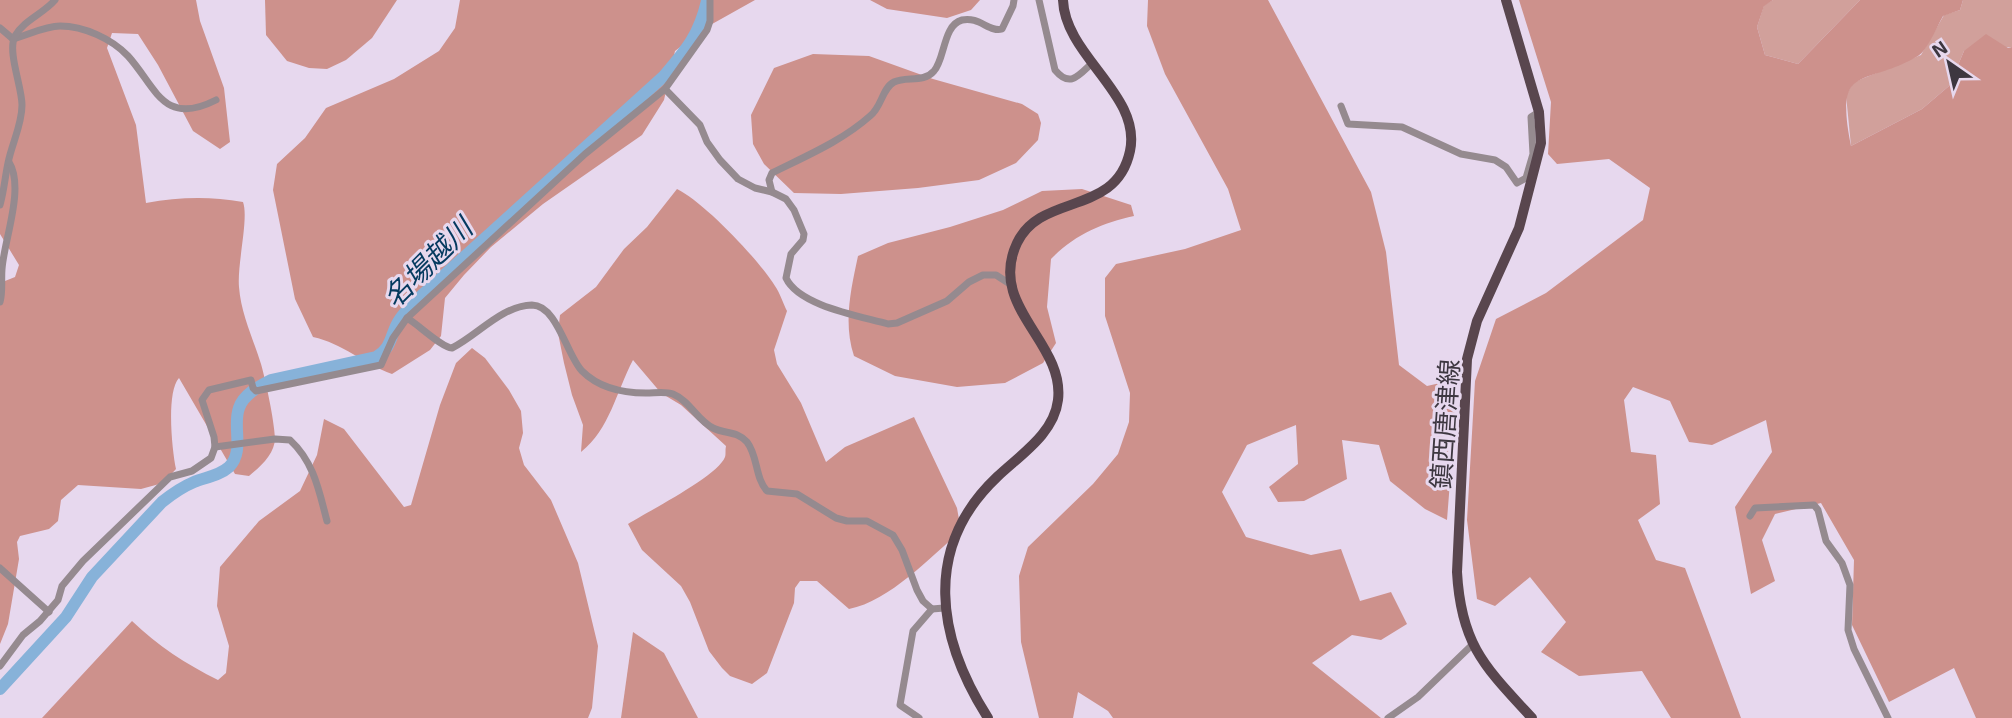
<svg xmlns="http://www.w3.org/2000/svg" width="2012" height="718" viewBox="0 0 2012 718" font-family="'Exo 2','Noto Sans JP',sans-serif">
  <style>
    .green { fill: #d1a09b }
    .forest { fill: #cd918c }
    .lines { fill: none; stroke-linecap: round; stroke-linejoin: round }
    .river { stroke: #87b2d9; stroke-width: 12 }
    .minor { stroke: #958a8f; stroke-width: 7 }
    .major { stroke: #59464e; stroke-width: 10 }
    .labels { text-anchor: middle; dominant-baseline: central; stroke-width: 6; stroke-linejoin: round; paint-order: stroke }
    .street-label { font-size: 26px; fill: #3d3740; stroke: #e7d8ee }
    .water-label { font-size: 28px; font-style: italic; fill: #053a5f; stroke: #e7d8ee }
  </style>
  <rect width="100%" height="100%" fill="#e7d8ee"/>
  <g class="green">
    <polygon points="1773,0 1860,0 1798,64 1765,55 1757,27 1764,5"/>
    <polygon points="1963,0 2012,0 2012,47 1964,51 1949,86 1922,109 1851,146 1846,95 1854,82 1921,55 1944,15 1960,10"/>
  </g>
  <g class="forest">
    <path d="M0 0H196L200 21 224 88 230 142 220 149 193 131 158 65 138 34 112 33 107 48 136 125 146 203C179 197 209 196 243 202 249 218 237 264 239 287 241 314 253 338 261 364 266 382 274 419 275 438 275 454 260 467 249 476L235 474 179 378C166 392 172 450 176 469L163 483 141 489 78 485 61 500 58 521 49 529 20 536 17 542 19 559 8 624 0 644V283L15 277 19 265 0 234Z"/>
    <polygon points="265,0 397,0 372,38 346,60 327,69 309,68 287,61 266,35"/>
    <path d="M460 0H755L705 28 675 51 664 100 642 135 543 204 491 247 464 275 445 298 441 336 430 350 392 374C364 364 342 343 313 337L295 299 273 190 277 164 305 138 326 108 394 79 439 51 455 28Z"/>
    <polygon points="870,0 980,0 971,10 947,18 887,9"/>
    <polygon points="1148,0 1268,0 1371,192 1386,252 1399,365 1427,386 1458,379 1447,520 1425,509 1390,481 1379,445 1342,440 1347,479 1304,501 1278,502 1269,487 1298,464 1296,425 1247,445 1222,492 1246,537 1311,555 1341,549 1360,601 1391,592 1407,624 1381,640 1352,635 1312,663 1381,718 1113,718 1108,711 1078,692 1073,718 1039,718 1021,642 1019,576 1028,547 1093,484 1118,454 1129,422 1130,393 1105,316 1105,278 1116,264 1185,249 1241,230 1228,189 1165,74 1147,26"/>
    <path d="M1519 0H1773L1764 6 1757 27 1765 55 1798 64 1860 0H1963L1960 10 1943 16C1938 25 1927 51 1918 56 1864 88 1834 61 1851 146L1922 109 1949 86 1964 51 1986 34 2008 48 2012 47V718H1976L1954 668 1889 702 1852 625 1854 560 1821 503 1775 514 1762 540 1775 581 1751 594 1735 507 1772 452 1766 420 1712 445 1689 442 1670 401 1633 387 1624 400 1631 452 1656 455 1660 504 1638 520 1656 560 1685 568 1741 718H1671L1642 671 1579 676 1541 652 1566 622 1530 577 1495 606 1477 599 1467 520 1475 381 1496 319 1546 293 1643 220 1650 188 1609 159 1557 164 1548 154 1551 102Z"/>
    <polygon points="813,54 869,56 933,79 1022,104 1038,114 1041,123 1038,140 1016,163 979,180 918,188 841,194 794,193 764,164 753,144 751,115 774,68"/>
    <path d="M677 189C704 202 759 260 775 286 780 293 783 303 787 311L774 350 777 364 801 403 826 462 845 447 914 417 957 508 961 531C930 557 890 601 849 609L817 581H800L795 588 794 603 767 673 752 684 730 676 722 668 709 651 690 602 681 586 642 550 628 524C647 512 718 476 725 457 726 454 725 450 726 446L681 405 661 393 633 360C616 392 610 429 581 452L583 425 572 395 564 363 558 333 560 315 596 287 624 249 647 227Z"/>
    <path d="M1082 189 1131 205 1134 216C1102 223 1074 235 1051 259L1047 307 1056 343 1043 363 1005 383 957 387 895 376 854 356C843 323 851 289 858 256L888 243 950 227 1003 210 1042 191Z"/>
    <path d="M472 348 485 358 509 390 521 411 523 433 519 448 524 465 551 500 578 563 598 646 592 708 588 718H42L132 621C158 646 186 664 218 680L226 673 229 646 217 606 220 567 259 521 300 491 317 455 324 419 344 429 404 507 411 505 440 405 456 363Z"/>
    <polygon points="633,632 664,653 698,718 621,718"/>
  </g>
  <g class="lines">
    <path class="river" d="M0 689 66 617 92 577 162 502C172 494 182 487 194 482 206 477 219 476 229 467 245 451 232 426 239 408 243 395 259 386 271 380L376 357C393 348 390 333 400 319 405 311 413 304 420 297L664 76C687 49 699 35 707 1"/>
    <g class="minor">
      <path d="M1039 0 1055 70C1070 88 1078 76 1092 63"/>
      <polyline points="0,28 13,39"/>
      <path d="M13 39C28 35 45 26 60 26 84 26 112 39 128 56 156 87 163 127 216 100"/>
      <path d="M665 89 700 125 707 142 720 160 738 179 755 188 772 192 786 199 794 210 804 234 803 240 791 254 786 278C799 306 860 316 888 324L897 323 947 301 969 282 983 275H996L1010 284"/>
      <polyline points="1341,106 1348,124 1402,127 1461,154 1495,160 1506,167 1517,183 1526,178 1533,154 1531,117 1539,112"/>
      <path d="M772 192 769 180 772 173C806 156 842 141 870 116 882 107 882 88 894 82 906 76 924 83 934 71 945 59 943 25 962 20 979 16 990 33 1002 29L1013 6 1014 0"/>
      <path d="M0 205C4 191 5 177 8 163 12 143 22 125 22 105 22 87 7 51 15 36 24 20 43 14 55 0"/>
      <path d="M0 302C3 292 1 280 2 269 4 240 25 188 9 162"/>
      <path d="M407 318C419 325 441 347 452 348 478 335 501 306 532 305 557 305 567 356 582 371 599 388 623 393 646 393 655 393 665 391 673 394 690 401 697 420 713 428 725 434 738 431 747 442 758 456 755 478 767 491L797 494 836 518 847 521H867L893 535 902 550 917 590 923 601 932 609 944 608"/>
      <path d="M215 447 275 439 290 440C314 462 319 491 327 521"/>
      <polyline points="1750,516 1755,508 1814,505 1818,510 1826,541 1842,563 1850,585 1848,630 1854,649 1888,718"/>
      <polyline points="0,568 49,612"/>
      <polyline points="0,666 23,635 40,621 58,600 62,586 83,561 170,477 192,471 211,458 215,447 214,437 202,400 209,390 251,380 253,388 256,391 381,365 393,338 407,318 585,154 665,89 707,30 710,21 710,0"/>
      <polyline points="919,718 900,705 913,631 932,609"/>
      <polyline points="1388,718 1418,697 1472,645"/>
    </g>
    <g class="major">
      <path d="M1506 0 1539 112 1541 143 1519 228 1477 321 1467 359 1457 572C1461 645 1485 667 1532 718"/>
      <path d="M988 718C937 638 922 548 997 477 1020 455 1054 434 1058 400 1065 342 987 307 1017 243 1041 192 1116 217 1130 151 1142 95 1065 56 1063 0"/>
    </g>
  </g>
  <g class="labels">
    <g class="street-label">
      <text transform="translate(1444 424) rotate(-86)">鎮西唐津線</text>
    </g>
    <g class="water-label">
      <text transform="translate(427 262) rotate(-45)">名場越川</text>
    </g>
  </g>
  <g transform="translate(1949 63) rotate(326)" stroke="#e7d8ee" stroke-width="5" paint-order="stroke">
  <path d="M0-5L12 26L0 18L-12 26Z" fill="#3d3740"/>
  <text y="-10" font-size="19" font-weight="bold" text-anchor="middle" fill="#3d3740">N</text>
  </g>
</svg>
